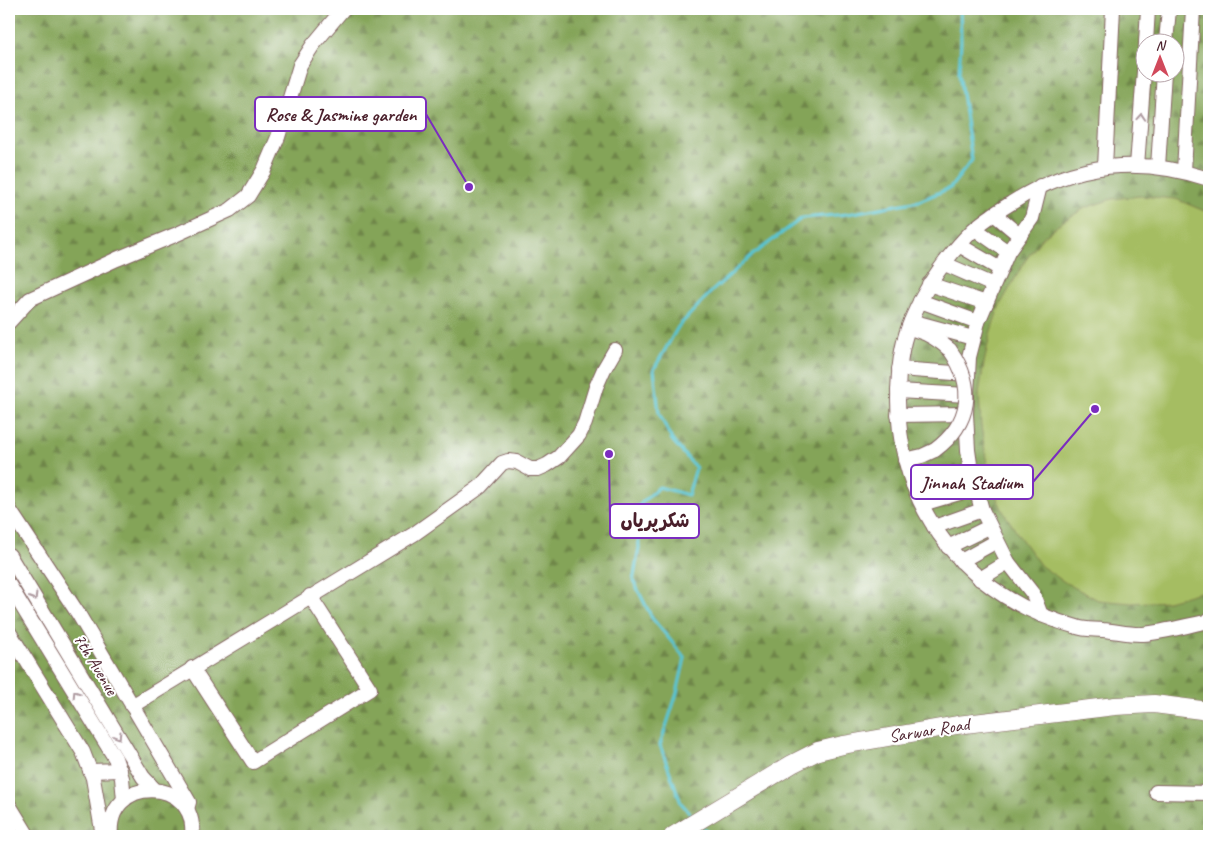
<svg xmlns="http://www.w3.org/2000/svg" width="1218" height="845" viewBox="0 0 1218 845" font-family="Caveat,'Playpen Sans Arabic',sans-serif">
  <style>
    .forest { fill: url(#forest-firs); stroke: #676242; fill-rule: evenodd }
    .green { fill: #a5bd62; stroke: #786e46 }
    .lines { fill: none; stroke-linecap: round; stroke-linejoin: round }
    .stream { stroke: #59c5d3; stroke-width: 3 }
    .minor-casing { stroke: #836360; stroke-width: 16 }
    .major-casing { stroke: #836360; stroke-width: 19 }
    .minor { stroke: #fff; stroke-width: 14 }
    .major { stroke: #fff; stroke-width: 18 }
    .minor-bridge-casing { stroke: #836360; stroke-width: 16; stroke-linecap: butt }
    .minor-bridge { stroke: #fff; stroke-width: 14 }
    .oneway { stroke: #ae9aa0 }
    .labels { text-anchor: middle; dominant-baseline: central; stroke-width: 4; stroke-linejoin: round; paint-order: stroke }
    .street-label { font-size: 18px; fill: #4a1f2b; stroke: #fff }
    .leader { fill: none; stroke: #7b2cbf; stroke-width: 2 }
    .callout-dot { fill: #7b2cbf; stroke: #fff; stroke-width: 2 }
    .callout { fill: #fff; stroke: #7b2cbf; stroke-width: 2 }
    .callout-label { font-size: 19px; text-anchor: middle; font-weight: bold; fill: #4a1f2b }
  </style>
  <defs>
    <pattern id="forest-firs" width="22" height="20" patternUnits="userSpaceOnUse" patternTransform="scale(1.25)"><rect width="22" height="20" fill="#84a458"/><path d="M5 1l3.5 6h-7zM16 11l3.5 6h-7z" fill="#6e8549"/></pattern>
  </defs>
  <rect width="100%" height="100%" fill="#fff"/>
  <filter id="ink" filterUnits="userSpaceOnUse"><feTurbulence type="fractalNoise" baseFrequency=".02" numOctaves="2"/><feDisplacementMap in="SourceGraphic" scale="10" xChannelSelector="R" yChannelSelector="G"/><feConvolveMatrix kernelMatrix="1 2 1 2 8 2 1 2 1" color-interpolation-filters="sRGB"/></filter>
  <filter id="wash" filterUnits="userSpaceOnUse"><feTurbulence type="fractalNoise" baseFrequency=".0096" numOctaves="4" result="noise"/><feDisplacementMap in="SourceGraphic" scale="20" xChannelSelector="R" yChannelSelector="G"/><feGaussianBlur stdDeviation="1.12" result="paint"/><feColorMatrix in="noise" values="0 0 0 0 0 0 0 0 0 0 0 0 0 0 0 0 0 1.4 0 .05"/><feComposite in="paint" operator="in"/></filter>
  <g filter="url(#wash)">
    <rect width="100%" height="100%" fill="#eee2c3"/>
    <path class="forest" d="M9 9H1209V836H9ZM1146 42H1176V72H1146Z"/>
    <polygon class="green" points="1140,196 1176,199 1209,213 1209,587 1204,591 1168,601 1131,603 1098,600 1066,583 1041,566 1019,536 1003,511 991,485 986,458 981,426 979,393 984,363 990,334 999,307 1025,261 1042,238 1062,222 1085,208 1112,199"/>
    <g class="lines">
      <g class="stream">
        <polyline points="691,814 681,803 660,745 677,693 685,658 652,618 633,580 639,548 637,507 659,487 688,495 696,468 672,440 659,413 654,369 678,327 712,291 750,257 802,218 847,214 919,201 950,188 972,160 959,73 961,41 960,9"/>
        <polyline points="704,828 712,836"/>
      </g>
    </g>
  </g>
  <g filter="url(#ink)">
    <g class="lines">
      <defs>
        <g id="minor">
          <polyline points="1146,42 1148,9"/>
          <polyline points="1166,42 1169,9"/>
          <polyline points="1137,166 1146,44"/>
          <polyline points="1105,167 1113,9"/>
          <polyline points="1158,167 1164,72"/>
          <polyline points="1184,171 1193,9"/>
          <path d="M1209 179C1139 156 1076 162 1013 202 1000 210 985 219 973 230 946 257 923 290 909 326 900 348 898 376 898 400 899 513 969 598 1077 627 1085 630 1095 629 1103 630 1116 631 1131 635 1143 634 1164 632 1185 626 1205 622L1209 620"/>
          <polyline points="1040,186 1032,218 1008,252 978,322 969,357 966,414 968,450 971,471 982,510 1008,562 1033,594 1041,615"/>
          <polyline points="994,214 1019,235"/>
          <polyline points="975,229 1008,252"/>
          <polyline points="959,245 1000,269"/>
          <polyline points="945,264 993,285"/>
          <polyline points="929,284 986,303"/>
          <polyline points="920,301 978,322"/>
          <polyline points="911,321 973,338"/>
          <polyline points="9,322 30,299 117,259 175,235 230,210 248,196 264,170 278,137 300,65 313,45 343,9"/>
          <path d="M916 330C930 334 940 341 950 350"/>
          <polyline points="899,369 968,374"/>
          <polyline points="898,391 967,395"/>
          <polyline points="898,415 966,414"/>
          <polyline points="905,460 922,456 935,450"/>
          <polyline points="913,485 971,471"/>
          <polyline points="922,504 976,488"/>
          <polyline points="9,509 79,615 189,802 187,809"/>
          <polyline points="934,527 982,510"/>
          <polyline points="948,547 989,527"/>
          <polyline points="9,555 143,777 155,790"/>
          <polyline points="961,561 997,541"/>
          <polyline points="980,579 1008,562"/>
          <polyline points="9,585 115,758 122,778 124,800"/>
          <polyline points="9,632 83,752 93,778 103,836"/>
          <polyline points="192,668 253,762 370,689 310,596"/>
          <polyline points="132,706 414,534 480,487 502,463 508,461 517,462 530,469 538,469 547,465 559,457 579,435 585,423 596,387 604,369 615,350"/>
          <polyline points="90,771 120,770"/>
          <polyline points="1156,792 1209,793"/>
          <polyline points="9,805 28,836"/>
          <path d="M111 836C105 775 198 775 192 836"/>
        </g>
        <polyline id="major" points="673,836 792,764 818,751 843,745 957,725 1115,706 1154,704 1209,711"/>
      </defs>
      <use href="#minor" class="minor-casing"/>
      <use href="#major" class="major-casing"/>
      <use href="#minor" class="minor"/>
      <use href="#major" class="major"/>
      <defs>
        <path id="minor-bridge" d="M935 450C971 423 976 387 950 350"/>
      </defs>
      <use href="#minor-bridge" class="minor-bridge-casing"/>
      <use href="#minor-bridge" class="minor-bridge"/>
    </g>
    <defs><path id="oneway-chevron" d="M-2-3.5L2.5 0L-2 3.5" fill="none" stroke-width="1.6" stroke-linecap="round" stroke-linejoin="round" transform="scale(1.25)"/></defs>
    <g class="oneway">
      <use href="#oneway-chevron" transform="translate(1141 117) rotate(-86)"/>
      <use href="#oneway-chevron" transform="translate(34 597) rotate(59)"/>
      <use href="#oneway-chevron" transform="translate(76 694) rotate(-122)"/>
      <use href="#oneway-chevron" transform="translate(118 736) rotate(59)"/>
    </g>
  </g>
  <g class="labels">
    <g class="street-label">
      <text transform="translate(96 664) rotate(59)">7th Avenue</text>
      <text transform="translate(929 730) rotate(-9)">Sarwar Road</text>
    </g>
  </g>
  <path class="leader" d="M469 187L426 114M1095 409L1033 482M609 454L610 521"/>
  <g class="callout-dot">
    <circle cx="469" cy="187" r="5"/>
    <circle cx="1095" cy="409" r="5"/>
    <circle cx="609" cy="454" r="5"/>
  </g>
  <g class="callout">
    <rect x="255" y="97" width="171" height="34" rx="5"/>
    <rect x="911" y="465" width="122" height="34" rx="5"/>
    <rect x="610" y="504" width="89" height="34" rx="5"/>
  </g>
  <g class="callout-label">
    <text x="341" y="121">Rose &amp; Jasmine garden</text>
    <text x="972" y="489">Jinnah Stadium</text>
    <text x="655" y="527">شکرپریاں</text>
  </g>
  <rect width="1218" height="845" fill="none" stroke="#fff" stroke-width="30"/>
  <g transform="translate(1160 58)"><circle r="24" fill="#ffffff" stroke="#b7a5aa"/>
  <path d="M0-4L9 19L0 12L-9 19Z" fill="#d1495b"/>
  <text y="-8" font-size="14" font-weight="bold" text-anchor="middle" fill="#4a1f2b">N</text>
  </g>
</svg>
